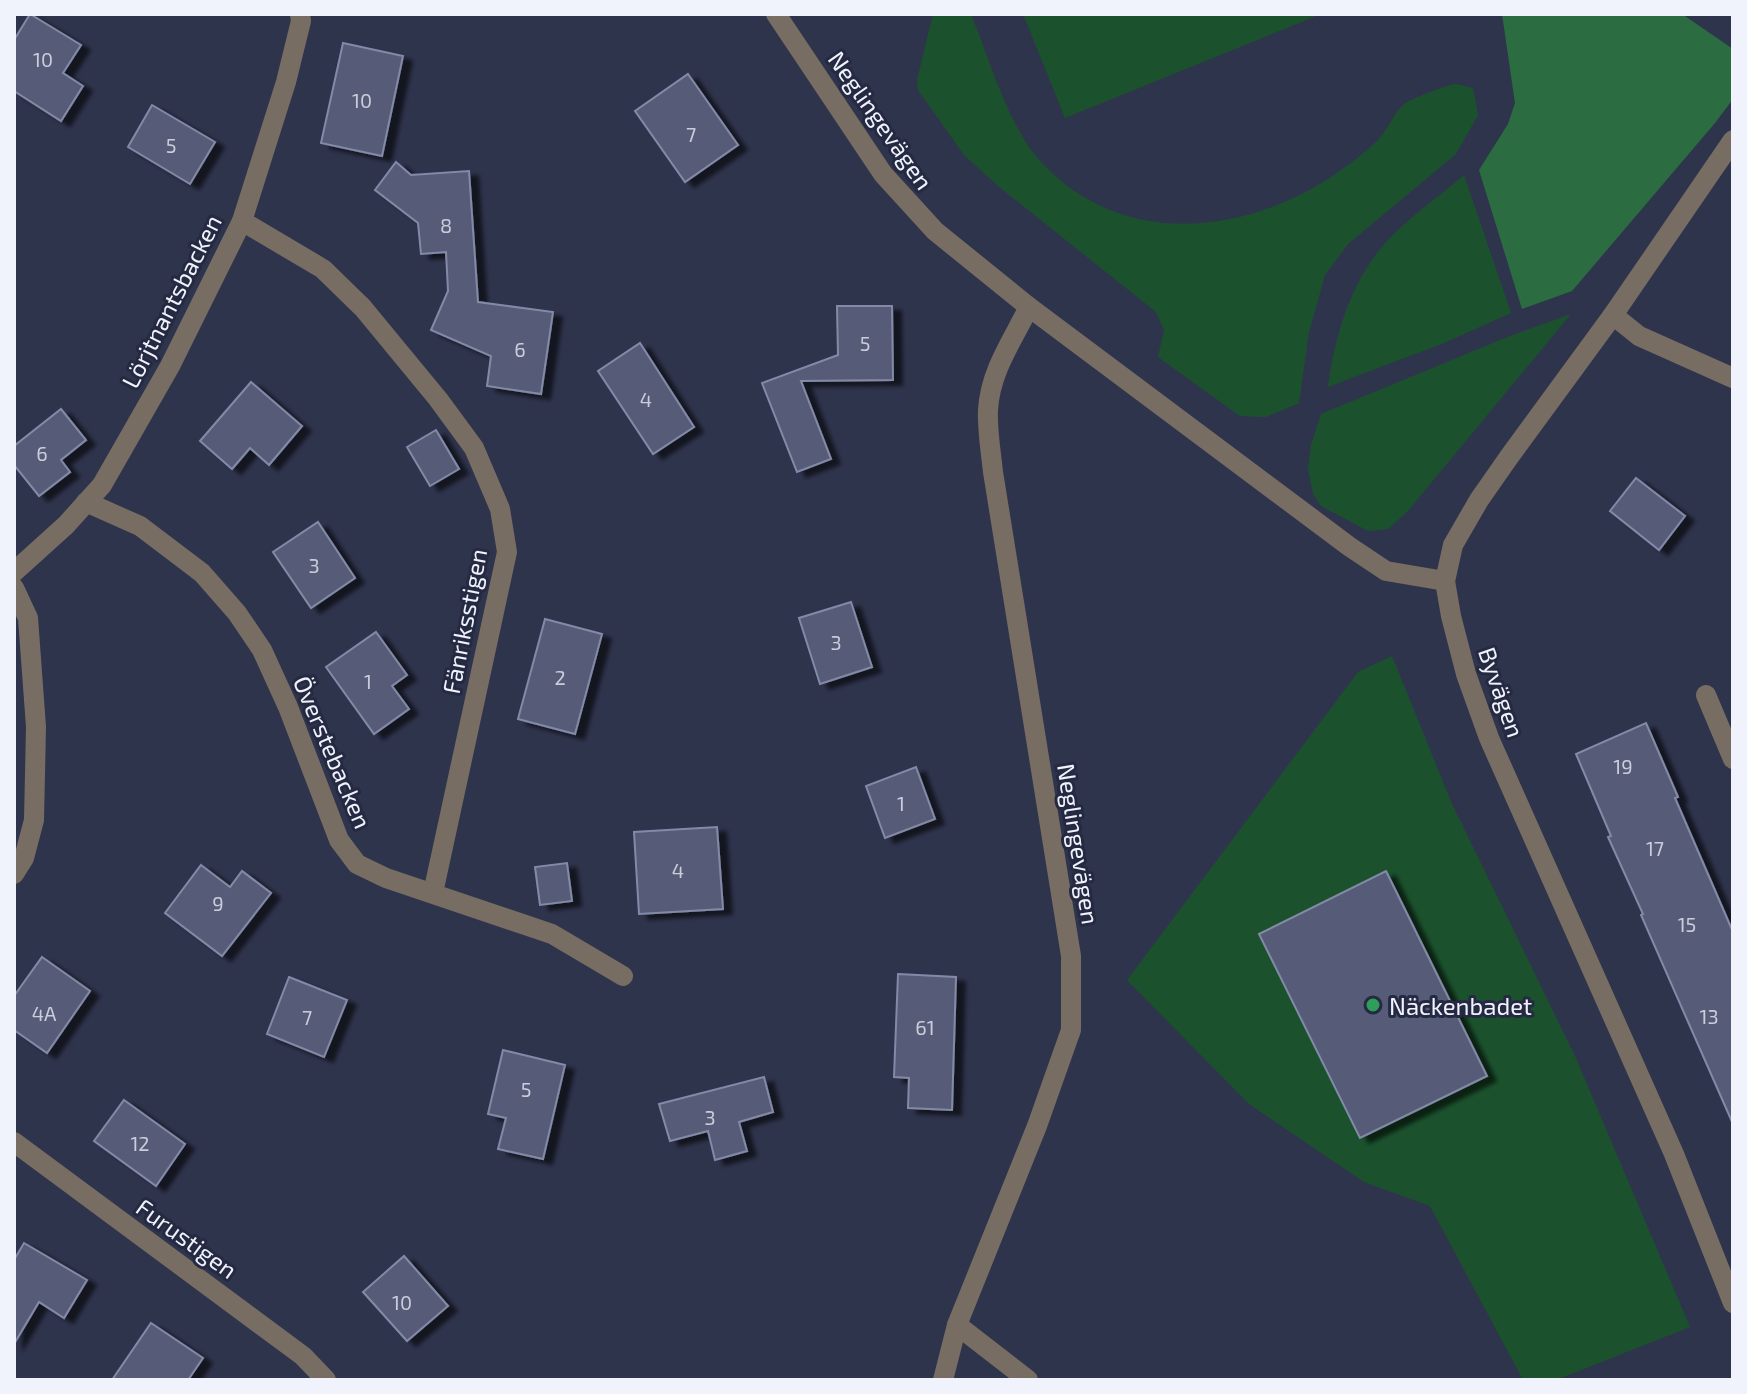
<svg xmlns="http://www.w3.org/2000/svg" width="1747" height="1394" viewBox="0 0 1747 1394" font-family="'Exo 2',sans-serif">
  <style>
    .green { fill: #1b522d }
    .forest { fill: #2b6d40 }
    .building { fill: #565c77; stroke: #838aa7; stroke-width: 2; filter: url(#shadow) }
    .lines { fill: none; stroke-linecap: round; stroke-linejoin: round }
    .minor { stroke: #776d63; stroke-width: 20 }
    .tertiary { stroke: #776d63; stroke-width: 20 }
    .leisure-dot { fill: #2e9e5b; stroke: #252a42; stroke-width: 3 }
    .labels { text-anchor: middle; dominant-baseline: central; stroke-width: 6; stroke-linejoin: round; paint-order: stroke }
    .number-label { font-size: 20px; fill: #cacddb }
    .street-label { font-size: 24px; fill: #f0f3fc; stroke: #252a42 }
    .poi-label { font-size: 24px; fill: #f0f3fc; stroke: #252a42; text-anchor: start }
  </style>
  <defs>
    <filter id="shadow"><feDropShadow dx="9" dy="5" stdDeviation="2" flood-color="#0009"/></filter>
  </defs>
  <rect width="100%" height="100%" fill="#2f344d"/>
  <g class="green">
    <path d="M933 14H971C989 58 1009 128 1041 162 1123 251 1251 235 1341 170 1354 161 1368 150 1379 139 1388 129 1394 113 1404 104 1410 99 1447 85 1455 84 1460 84 1468 87 1473 88L1478 115 1456 154 1348 244 1325 275 1309 332 1299 403 1266 417 1240 416 1158 357 1164 330 1156 312 998 186 964 155 918 90 917 80Z"/>
    <polygon points="1023,14 1321,14 1065,118"/>
    <path d="M1464 175 1511 313 1444 343 1328 387C1335 333 1353 274 1393 235 1415 213 1441 195 1464 175Z"/>
    <polygon points="1571,314 1407,512 1388,529 1368,531 1321,506 1313,494 1308,469 1311,445 1321,414 1505,338"/>
    <polygon points="1392,656 1452,804 1575,1056 1690,1327 1556,1380 1523,1380 1430,1206 1364,1182 1249,1104 1127,980 1358,672"/>
  </g>
  <polygon class="forest" points="1502,14 1682,14 1733,49 1733,99 1715,123 1572,291 1522,309 1479,170 1508,124 1515,103"/>
  <g class="building">
    <polygon points="30,14 81,45 63,73 83,86 61,121 14,91 14,40"/>
    <polygon points="343,43 403,56 382,156 321,143"/>
    <polygon points="688,74 738,145 685,182 635,111"/>
    <polygon points="152,105 215,142 190,184 128,147"/>
    <polygon points="396,162 411,175 469,171 478,302 553,312 541,394 487,386 491,356 431,330 448,291 446,252 421,254 418,223 375,190"/>
    <polygon points="837,306 892,306 893,380 801,381 831,459 797,472 762,383 838,355"/>
    <polygon points="640,343 694,427 653,454 598,371"/>
    <polygon points="251,382 302,426 269,465 250,448 232,469 200,441"/>
    <polygon points="61,409 86,440 61,460 70,472 39,496 14,465 14,446"/>
    <polygon points="436,430 459,469 430,486 407,447"/>
    <polygon points="1636,478 1685,516 1659,550 1610,511"/>
    <polygon points="318,522 355,578 311,608 273,552"/>
    <polygon points="851,602 872,667 820,684 799,618"/>
    <polygon points="545,619 602,634 575,734 518,719"/>
    <polygon points="376,632 407,675 392,686 409,709 374,734 326,667"/>
    <polygon points="1646,723 1678,797 1675,798 1733,932 1733,1124 1641,915 1643,914 1608,837 1611,836 1576,754"/>
    <polygon points="916,767 935,819 885,838 866,786"/>
    <polygon points="717,827 723,909 639,914 634,832"/>
    <polygon points="567,863 572,901 540,905 535,867"/>
    <polygon points="201,865 230,887 242,871 271,893 222,956 165,913"/>
    <polygon points="1386,871 1487,1076 1360,1138 1259,934"/>
    <polygon points="42,957 90,991 47,1053 14,1030 14,996"/>
    <polygon points="898,974 956,977 952,1110 908,1108 909,1078 894,1077"/>
    <polygon points="289,977 347,1000 324,1057 267,1034"/>
    <polygon points="503,1050 565,1065 543,1159 498,1149 506,1118 488,1114"/>
    <polygon points="764,1077 773,1112 739,1122 747,1151 715,1160 708,1131 670,1141 659,1104"/>
    <polygon points="124,1100 185,1144 156,1186 94,1141"/>
    <polygon points="24,1243 87,1280 64,1318 39,1302 14,1344 14,1260"/>
    <polygon points="404,1256 448,1306 407,1341 363,1292"/>
    <polygon points="151,1323 203,1358 188,1380 112,1380"/>
  </g>
  <g class="lines">
    <g class="minor">
      <polyline points="776,14 883,174 935,231 1029,307 1350,547 1386,571 1445,581"/>
      <polyline points="242,221 323,269 363,308 438,399 474,448 500,509 507,552 433,893"/>
      <polyline points="1613,315 1639,336 1733,378"/>
      <polyline points="86,502 140,526 202,573 237,613 262,650 288,707 339,840 357,864 386,878 552,934 623,976"/>
      <polyline points="14,572 66,525 102,485 170,366 242,221 286,82 301,21 300,14"/>
      <polyline points="14,588 28,618 36,727 34,820 24,858 14,874"/>
      <polyline points="1706,695 1733,759"/>
      <polyline points="14,1142 303,1356 326,1380"/>
      <polyline points="957,1325 1028,1380"/>
      <path d="M943 1380 957 1325 1037 1126 1071 1030V956L993 472C991 452 987 430 988 410 990 372 1012 341 1029 307"/>
    </g>
    <polyline class="tertiary" points="1733,140 1613,315 1509,457 1479,500 1453,545 1445,581 1451,616 1466,674 1489,738 1674,1154 1733,1303"/>
  </g>
  <circle class="leisure-dot" cx="1373" cy="1005" r="8"/>
  <g class="labels">
    <g class="number-label">
      <text x="43" y="59">10</text>
      <text x="362" y="100">10</text>
      <text x="691" y="134">7</text>
      <text x="171" y="145">5</text>
      <text x="446" y="225">8</text>
      <text x="865" y="343">5</text>
      <text x="520" y="349">6</text>
      <text x="646" y="399">4</text>
      <text x="42" y="453">6</text>
      <text x="314" y="565">3</text>
      <text x="836" y="642">3</text>
      <text x="560" y="677">2</text>
      <text x="368" y="681">1</text>
      <text x="1623" y="766">19</text>
      <text x="901" y="803">1</text>
      <text x="1655" y="848">17</text>
      <text x="678" y="870">4</text>
      <text x="218" y="903">9</text>
      <text x="1687" y="924">15</text>
      <text x="44" y="1013">4A</text>
      <text x="1709" y="1016">13</text>
      <text x="307" y="1017">7</text>
      <text x="925" y="1027">61</text>
      <text x="526" y="1089">5</text>
      <text x="710" y="1117">3</text>
      <text x="140" y="1143">12</text>
      <text x="402" y="1302">10</text>
    </g>
    <g class="street-label">
      <text transform="translate(881 120) rotate(55)">Neglingevägen</text>
      <text transform="translate(171 301) rotate(-63)">Lörjtnantsbacken</text>
      <text transform="translate(464 621) rotate(-79)">Fänriksstigen</text>
      <text transform="translate(1502 692) rotate(71)">Byvägen</text>
      <text transform="translate(333 752) rotate(67)">Överstebacken</text>
      <text transform="translate(1079 844) rotate(81)">Neglingevägen</text>
      <text transform="translate(187 1238) rotate(36)">Furustigen</text>
    </g>
    <g class="poi-label">
      <text x="1389" y="1005">Näckenbadet</text>
    </g>
  </g>
  <rect width="1747" height="1394" fill="none" stroke="#f0f3fc" stroke-width="32"/>
</svg>
